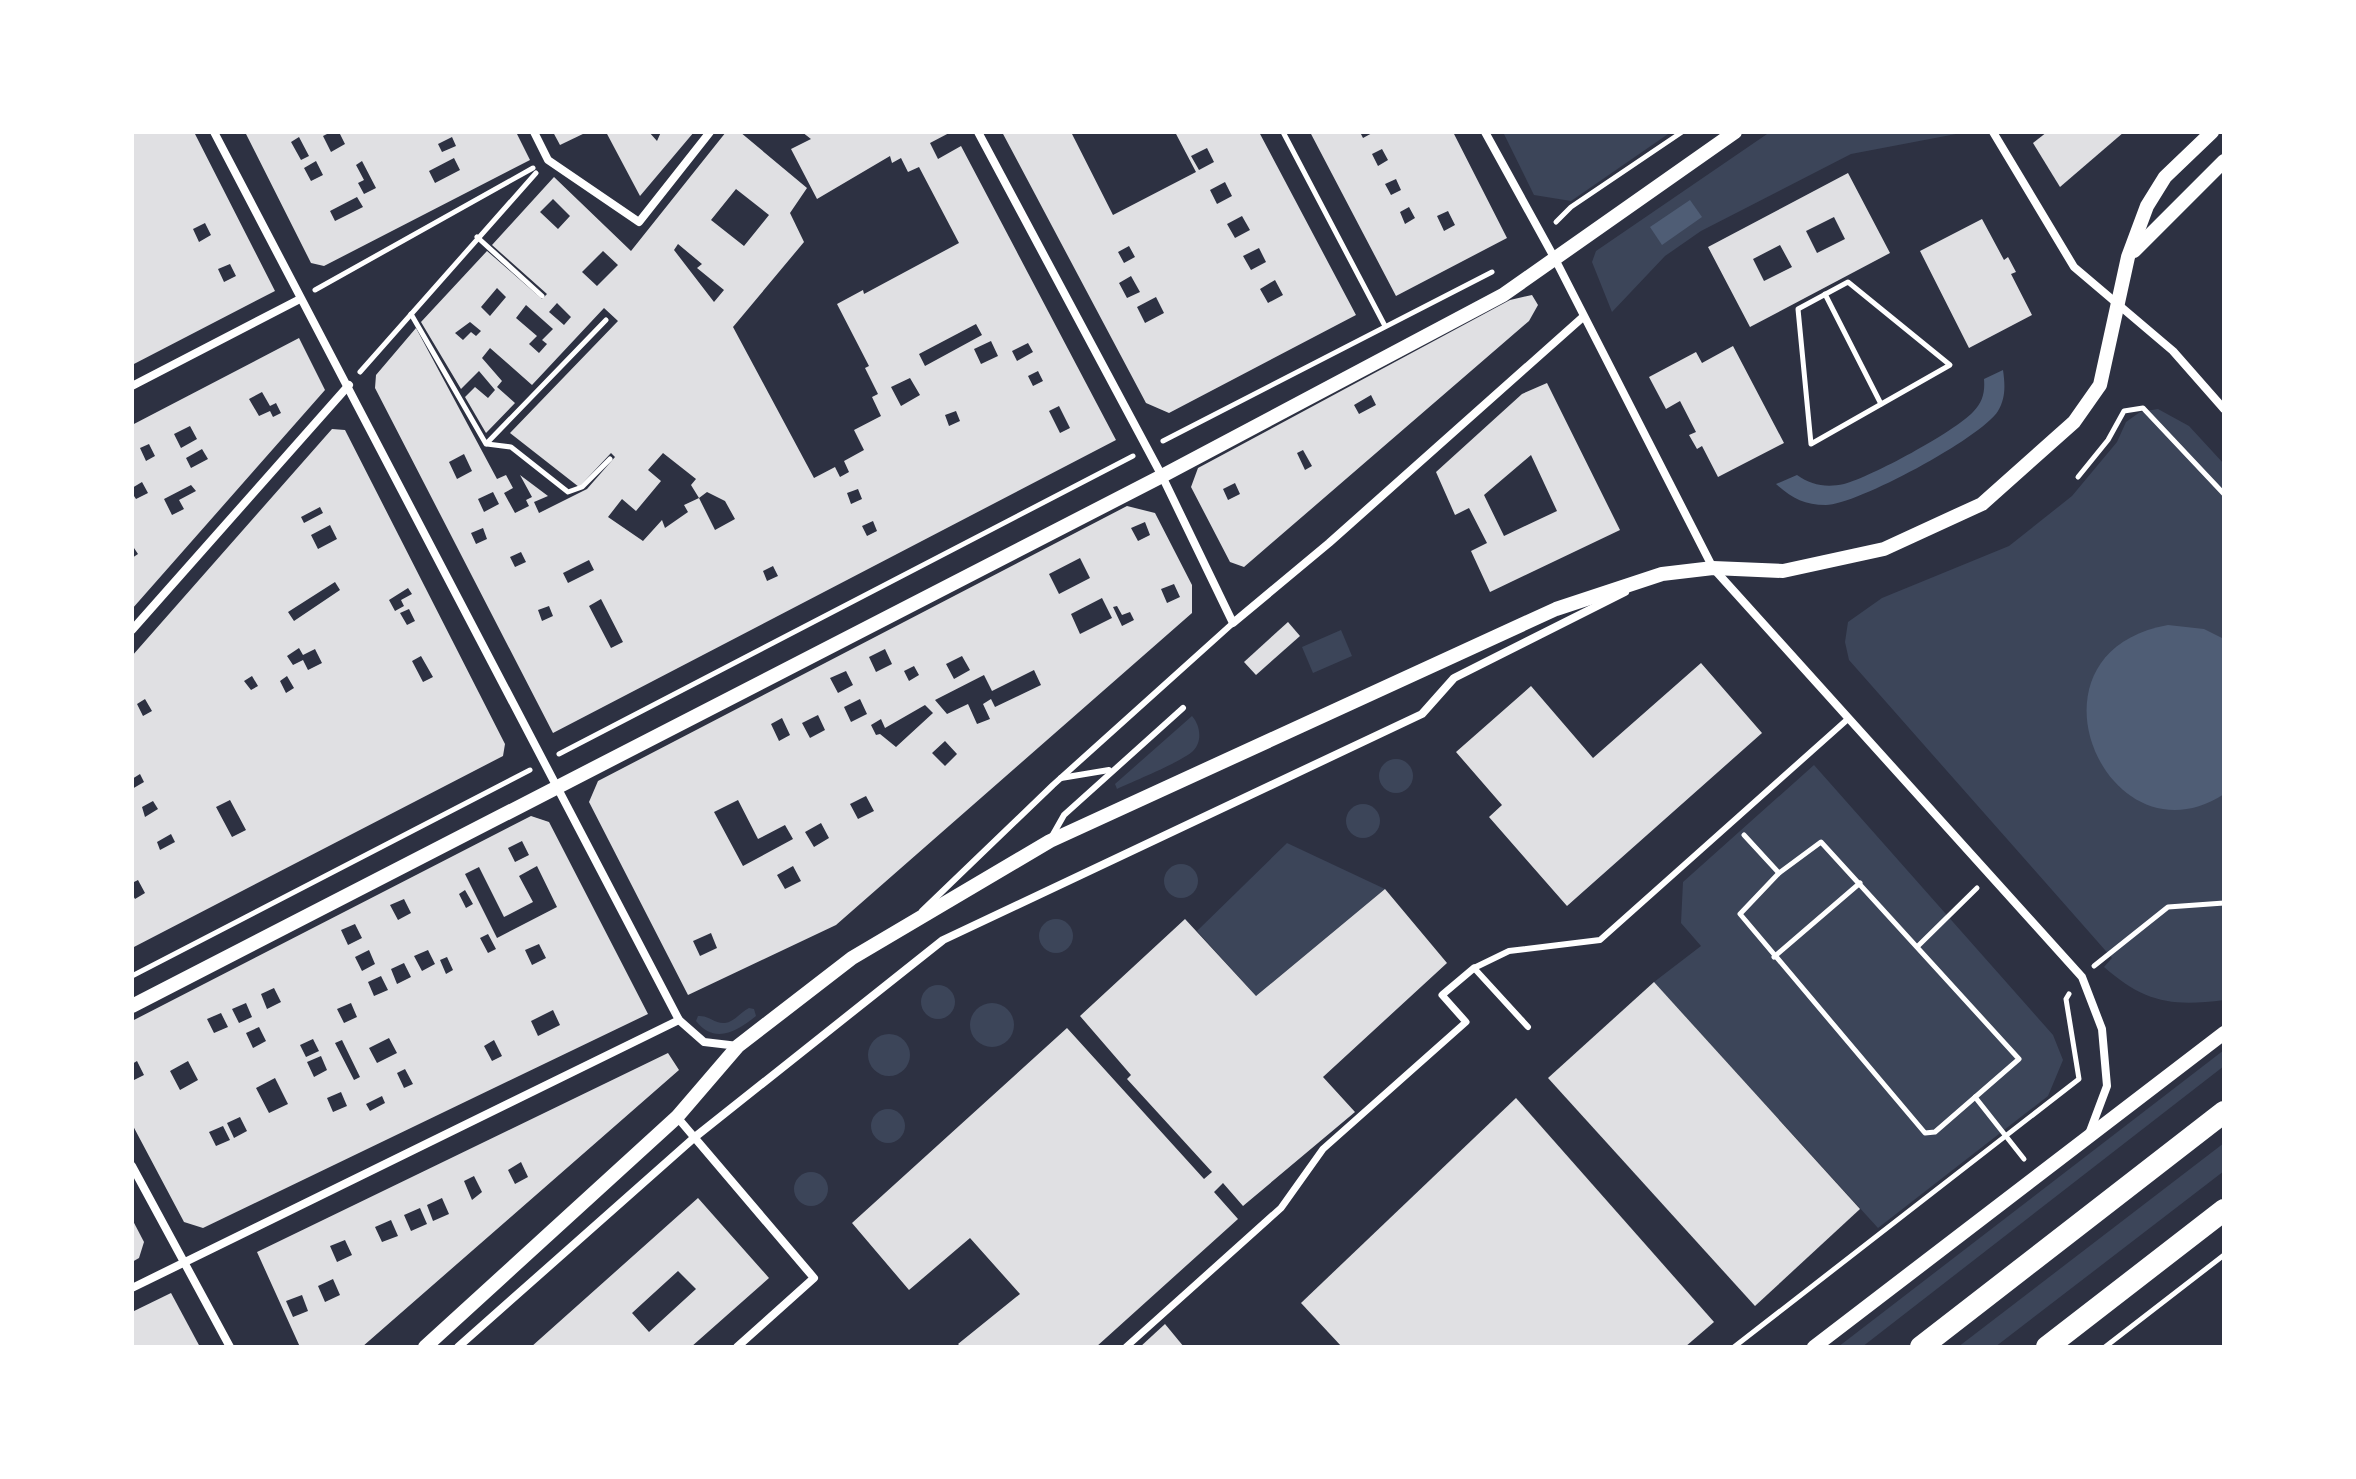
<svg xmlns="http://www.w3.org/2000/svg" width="2356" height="1479" viewBox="0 0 2356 1479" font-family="Cabin,sans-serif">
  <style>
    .green { fill: #3c4559 }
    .water { fill: #4f5d75 }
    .building { fill: #e0e0e3; fill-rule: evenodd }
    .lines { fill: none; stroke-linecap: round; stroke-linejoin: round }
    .path { stroke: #fff; stroke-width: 5 }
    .service { stroke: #fff; stroke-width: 6 }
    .pedestrian { stroke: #fff; stroke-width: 7 }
    .minor { stroke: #fff; stroke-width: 8 }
    .tertiary { stroke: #fff; stroke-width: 14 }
    .trunk { stroke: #fff; stroke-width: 22 }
  </style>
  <rect width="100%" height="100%" fill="#2d3142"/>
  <g class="green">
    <polygon points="1503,132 1671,132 1571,201 1534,195"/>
    <polygon points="1770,132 1956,134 1851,154 1701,231 1665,256 1612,312 1592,262 1596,251"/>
    <path d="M2158 409 2189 426 2224 464V1000C2171 1007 2144 1002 2104 967L2112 958 1849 660 1845 642 1848 622 1882 598 2009 546 2072 496 2117 442 2126 422 2140 412Z"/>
    <polygon points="1341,630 1352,656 1313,673 1302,647"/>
    <path d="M1192 716C1200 725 1203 741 1193 751 1181 762 1134 781 1117 789L1115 784Z"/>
    <circle cx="1396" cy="776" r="17"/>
    <polygon points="1814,765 2053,1035 2063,1060 2048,1096 1878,1228 1654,982 1701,946 1681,923 1683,882"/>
    <circle cx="1363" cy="821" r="17"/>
    <polygon points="1287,843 1385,889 1256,996 1197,931"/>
    <circle cx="1181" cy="881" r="17"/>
    <circle cx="1056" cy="936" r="17"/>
    <circle cx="938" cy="1002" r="17"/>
    <circle cx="992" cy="1025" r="22"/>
    <path d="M749 1008 754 1009 756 1016C737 1031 715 1045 696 1021L698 1016C709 1015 714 1024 725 1023 734 1022 741 1012 749 1008Z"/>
    <circle cx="889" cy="1055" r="21"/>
    <polygon points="2224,1050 2224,1066 1862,1347 1838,1347"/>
    <circle cx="888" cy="1126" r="17"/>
    <polygon points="2224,1143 2224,1171 1995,1347 1958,1347"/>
    <circle cx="811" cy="1189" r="17"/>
  </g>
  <g class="water">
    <polygon points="1690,200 1702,217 1662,245 1650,227"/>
    <path d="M2003 370C2005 384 2006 398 1998 411 1981 438 1856 505 1826 505 1804 505 1792 498 1776 484L1797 475C1811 485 1826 488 1844 484 1871 477 1954 432 1973 412 1983 402 1985 392 1984 379Z"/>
    <path d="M2168 625 2204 629 2224 639V794C2108 870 2012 653 2168 625Z"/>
  </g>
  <g class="building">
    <path d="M132 132H194L275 291 132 365ZM205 223 211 235 199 242 193 229ZM230 264 236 276 224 282 218 269Z"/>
    <path d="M245 132H331L323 136 331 152 345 144 339 132H516L530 160 324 266 311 263ZM299 137 309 156 301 160 291 142ZM452 137 456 146 442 152 438 144ZM454 158 460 170 435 183 429 171ZM316 161 323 175 311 181 304 168ZM362 161 376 188 364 194 358 183 364 180 356 165ZM357 197 363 207 335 221 330 211Z"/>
    <polygon points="553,132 587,132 560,145"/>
    <polygon points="606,132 649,132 657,141 661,132 694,132 640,196"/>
    <path d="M726 132H740L807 188 790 213 804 242 733 327 814 478 835 467 840 477 849 472 844 461 864 450 854 430 881 416 872 397 878 394 865 368 869 366 837 304 863 290 864 294 959 243 919 167 908 172 901 158 892 163 890 156 817 199 791 149 811 139 802 132H951L930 143 938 159 961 146 1116 440 553 733 375 388 376 375 416 328 497 479 506 475 513 488 504 493 515 513 529 506 526 500 532 497 520 475 548 496 534 502 539 513 587 489 615 457 611 453 579 487 510 433 618 321 604 308 532 385 490 348 482 358 502 381 497 387 515 403 486 433 465 397 475 387 488 398 495 390 479 371 461 389 421 322 487 251 542 299 547 294 492 245 554 177 631 251ZM736 189 769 215 744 246 711 220ZM553 199 570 216 558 229 540 212ZM678 244 702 264 697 268 724 290 714 302 674 250ZM603 251 618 265 597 286 582 272ZM497 288 506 297 490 316 481 307ZM557 303 571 317 564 325 549 312ZM526 305 553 329 542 340 547 344 539 353 529 344 537 336 516 318ZM470 322 481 331 476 336 471 332 463 340 455 333ZM976 324 982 335 925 366 919 354ZM991 341 998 356 981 364 974 349ZM1028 343 1033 352 1017 361 1012 351ZM1038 371 1043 381 1033 386 1028 376ZM910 378 920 395 901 406 891 387ZM1059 406 1070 428 1060 433 1049 411ZM956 411 960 421 949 426 945 415ZM663 453 696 479 691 485 699 498 707 492 725 501 735 519 715 530 699 498 684 505 688 512 665 528 662 520 643 541 608 517 622 499 636 511 661 481 648 470ZM464 454 472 471 457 479 449 462ZM858 489 862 499 851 504 847 493ZM493 492 499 504 484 512 478 499ZM873 521 877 531 867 536 862 526ZM483 528 487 539 476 544 471 533ZM521 552 526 562 515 567 510 557ZM589 560 594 570 568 583 563 573ZM773 566 778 576 767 581 763 571ZM601 599 623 642 611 648 589 606ZM549 606 553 616 542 621 538 610Z"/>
    <path d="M1002 132H1071L1113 215 1196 172 1175 132H1259L1356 315 1169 413 1146 403ZM1207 148 1214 162 1199 170 1191 156ZM1225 182 1232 196 1217 204 1210 190ZM1242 216 1250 230 1235 238 1227 224ZM1129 246 1135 257 1124 263 1118 252ZM1259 248 1266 262 1251 270 1243 256ZM1131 276 1140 292 1127 298 1119 283ZM1275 280 1283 295 1268 303 1260 289ZM1156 297 1164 313 1145 323 1137 307Z"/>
    <path d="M1310 132H1360L1363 138 1374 132H1453L1507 238 1396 296ZM1382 149 1388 160 1378 166 1372 154ZM1396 179 1401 190 1391 195 1385 184ZM1409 207 1415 218 1405 224 1400 212ZM1448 211 1455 225 1444 231 1437 216Z"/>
    <polygon points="2047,132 2124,132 2060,187 2033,143"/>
    <path d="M1848 173 1890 253 1750 327 1708 247ZM1834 217 1845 239 1817 253 1806 231ZM1780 245 1792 267 1764 281 1753 259Z"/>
    <polygon points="1982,219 2004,260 2008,257 2016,272 2011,274 2032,315 1969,348 1920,251"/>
    <path d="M1532 295 1538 305 1529 321 1244 567 1230 562 1191 487 1198 468 1510 300ZM1371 395 1376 405 1359 414 1354 405ZM1303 450 1312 466 1305 470 1297 453ZM1235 483 1240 494 1228 500 1223 489Z"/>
    <path d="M299 338 325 390 132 609V558L138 554 132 545V493L136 499 148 493 142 482 132 488V425ZM262 392 270 406 276 403 281 413 273 417 270 411 259 416 249 399ZM190 426 197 439 181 448 174 434ZM149 444 155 456 146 461 140 448ZM202 449 208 459 191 468 186 458ZM191 485 196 491 179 500 184 509 172 515 164 499Z"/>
    <polygon points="1733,346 1784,443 1718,477 1702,446 1697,449 1689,435 1696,432 1680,401 1666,409 1649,377 1696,352 1702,363"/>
    <path d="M1547 383 1620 530 1490 592 1471 551 1487 543 1469 508 1455 515 1436 472 1522 394ZM1531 455 1557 511 1504 536 1484 495Z"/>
    <path d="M332 429 345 430 505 744 503 756 132 948V894L135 899 145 893 138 880 132 883V789L144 782 140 774 132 779V656ZM320 507 323 513 304 523 301 517ZM330 525 337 539 318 549 311 535ZM335 582 340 590 294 621 288 612ZM408 588 412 594 401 600 404 606 395 611 389 600ZM409 609 415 621 407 625 400 613ZM299 648 303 655 315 649 322 663 308 670 303 660 293 665 287 656ZM421 656 433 677 423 682 412 661ZM252 676 258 686 251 690 244 681ZM287 676 294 688 286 693 280 681ZM145 699 152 711 143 716 137 704ZM230 800 246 830 232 837 216 807ZM153 801 158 809 145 817 142 807ZM171 834 175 842 160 850 157 842Z"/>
    <path d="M1127 506 1155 513 1192 585V613L836 925 688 995 589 802 598 781ZM1145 522 1150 535 1138 541 1131 528ZM1080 558 1090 578 1059 594 1049 574ZM1174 584 1180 597 1167 603 1161 589ZM1102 598 1112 618 1080 634 1071 614ZM1117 606 1122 615 1130 612 1134 620 1122 626 1113 607ZM885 649 892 664 876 672 869 657ZM962 656 970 670 954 679 946 664ZM914 666 919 675 909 681 904 671ZM1034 670 1041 685 995 707 991 699 983 704 990 719 977 724 968 704 947 714 935 700 984 675 992 691ZM846 671 853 685 838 693 830 678ZM860 699 867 714 851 722 844 707ZM925 705 933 713 896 747 880 734 876 735 871 725 881 719 885 728ZM818 715 825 730 810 738 802 723ZM782 718 790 735 779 741 771 724ZM945 741 957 754 945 766 932 753ZM866 796 874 811 858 819 850 804ZM738 800 758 839 785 825 793 839 743 866 714 812ZM821 823 829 838 814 847 805 832ZM793 866 801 881 785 889 777 875ZM711 933 717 948 700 956 693 941Z"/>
    <polygon points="1288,622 1300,636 1256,675 1244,662"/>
    <polygon points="1701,663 1762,733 1567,906 1489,817 1502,805 1456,752 1531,686 1593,758"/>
    <path d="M531 816 549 822 648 1014 203 1228 184 1222 132 1124V1081L144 1075 137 1061 132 1064V1021ZM522 841 529 855 515 862 508 848ZM537 866 557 907 497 938 465 874 479 867 504 917 533 902 519 876ZM465 890 473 904 466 908 459 894ZM404 899 411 913 398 920 390 905ZM355 924 362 938 348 945 341 930ZM488 934 496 949 488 953 480 938ZM539 944 546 958 532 965 525 950ZM369 950 375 964 362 971 355 957ZM428 950 435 964 422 971 414 956ZM447 957 453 970 446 974 440 960ZM404 963 411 977 397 984 391 969ZM381 976 388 990 374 996 368 982ZM274 988 281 1002 267 1009 261 994ZM246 1003 252 1017 239 1023 232 1009ZM351 1003 357 1017 344 1023 337 1009ZM553 1010 560 1025 538 1036 531 1021ZM221 1013 228 1027 214 1033 207 1019ZM259 1027 266 1041 253 1048 246 1033ZM389 1038 397 1053 377 1063 369 1048ZM313 1039 319 1051 306 1057 300 1045ZM342 1040 360 1077 354 1080 335 1043ZM494 1040 502 1056 492 1061 484 1046ZM321 1056 327 1070 314 1077 307 1062ZM188 1061 198 1080 180 1090 170 1071ZM405 1069 413 1084 404 1088 397 1073ZM275 1078 288 1104 269 1113 256 1088ZM341 1092 347 1106 333 1112 327 1098ZM382 1096 385 1103 370 1111 366 1104ZM240 1117 247 1131 234 1138 227 1123ZM223 1126 230 1140 216 1146 209 1132Z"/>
    <polygon points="1385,889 1447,963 1323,1077 1355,1112 1243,1206 1223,1183 1214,1192 1238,1219 1096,1347 961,1347 958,1344 1020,1294 970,1238 909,1290 852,1223 1067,1028 1204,1179 1212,1172 1127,1079 1131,1075 1080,1016 1185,919 1256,996"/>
    <polygon points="1654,982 1860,1209 1755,1306 1548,1078"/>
    <path d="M668 1053 679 1070 362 1347H300L257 1252ZM521 1162 528 1177 515 1184 508 1170ZM474 1176 482 1192 472 1200 464 1181ZM442 1198 449 1214 433 1221 427 1205ZM420 1208 427 1224 411 1231 404 1215ZM391 1220 398 1236 382 1242 375 1227ZM345 1240 352 1255 337 1262 330 1246ZM333 1279 340 1295 325 1302 318 1286ZM302 1295 308 1311 293 1317 286 1301Z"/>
    <polygon points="1516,1098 1714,1322 1685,1347 1342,1347 1301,1303"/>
    <path d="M698 1198 769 1278 691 1347H531ZM678 1271 696 1289 649 1332 632 1313Z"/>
    <polygon points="132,1219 144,1242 139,1258 132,1262"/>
    <polygon points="171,1293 200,1347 132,1347 132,1312"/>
    <polygon points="1165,1324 1184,1347 1140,1347"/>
  </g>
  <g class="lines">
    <g class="path">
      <polyline points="1283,132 1385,326"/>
      <polyline points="1556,222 1571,207 1682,132"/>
      <polyline points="477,237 542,296"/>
      <polygon points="1848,282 1950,365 1811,444 1798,309"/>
      <polyline points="315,290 533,168"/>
      <polyline points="1825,294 1881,404"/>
      <polyline points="411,314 486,444 606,320"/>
      <polyline points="360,372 536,173"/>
      <polyline points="1163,441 1492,272"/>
      <polyline points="487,444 511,447 568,492 582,487 610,459"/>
      <polyline points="2078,477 2108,440 2124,411 2143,408 2224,494"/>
      <polyline points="559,754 1133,456"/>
      <polyline points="1744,835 1779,873"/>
      <polygon points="1821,842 2019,1059 1935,1132 1925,1133 1740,914 1779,873"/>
      <polyline points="1918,946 1977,888"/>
      <polyline points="1774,957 1860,883"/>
      <polyline points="2094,966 2168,907 2224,903"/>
      <polyline points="132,976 530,770"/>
      <polyline points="1975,1097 2024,1159"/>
      <polyline points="1734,1347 2079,1079 2066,999 2069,994"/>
      <polyline points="2105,1347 2224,1255"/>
    </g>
    <g class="service">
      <polyline points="1061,778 1109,770"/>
      <polyline points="1051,838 1064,815 1183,708"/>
      <polyline points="922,911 1053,785 1233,623"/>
      <polyline points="1528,1027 1474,968 1509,951 1600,940 1849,718"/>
    </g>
    <polyline class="pedestrian" points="1126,1347 1281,1208 1323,1149 1466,1022 1442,995 1474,968"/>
    <g class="minor">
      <polyline points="214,132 679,1020 704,1042 738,1046"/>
      <polyline points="534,132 548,160 639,222 710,132"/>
      <polyline points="978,132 1162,476 1233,623 1329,543 1583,317"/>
      <polyline points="1485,132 1555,259 1713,568 2082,977 2102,1029 2107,1086 2089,1134"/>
      <polyline points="1993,132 2074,267 2173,351 2224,409"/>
      <polyline points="132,386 300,299"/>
      <polyline points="132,630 349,385"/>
      <polyline points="677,1117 814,1278 737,1347"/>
      <polyline points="132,1166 230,1347"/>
      <polyline points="132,1288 679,1020"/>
      <polyline points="458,1347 695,1137 943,940 1422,714 1454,678 1625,592"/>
    </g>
    <g class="tertiary">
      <polyline points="2134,251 2224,161"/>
      <polyline points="132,1006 1162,476 1503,295 1735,132"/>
      <polyline points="425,1347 677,1117 738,1046 852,958 1050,841 1556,609 1662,574 1713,568 1783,571 1884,549 1982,504 2074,422 2100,385 2128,257 2147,206 2165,177 2212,132"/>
      <polyline points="1814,1347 2224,1033"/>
    </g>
    <g class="trunk">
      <polyline points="1921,1347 2224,1112"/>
      <polyline points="2047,1347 2224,1210"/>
    </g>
  </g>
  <rect width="2356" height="1479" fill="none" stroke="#ffffff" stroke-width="268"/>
</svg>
